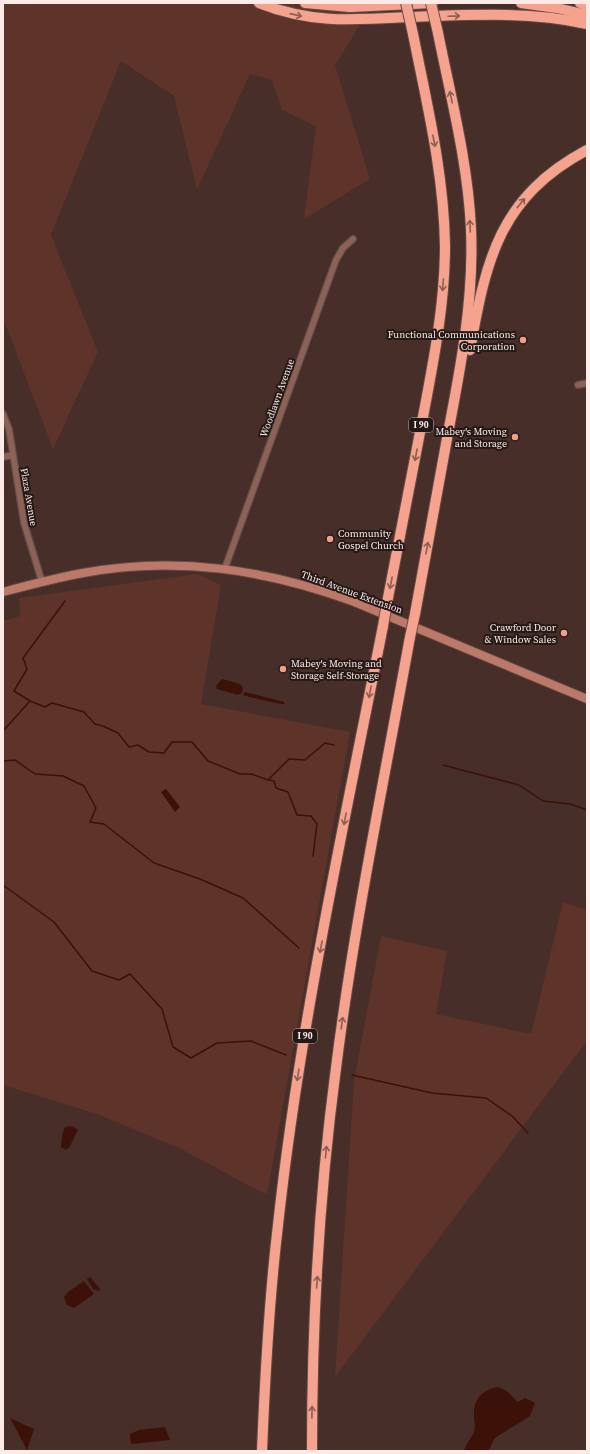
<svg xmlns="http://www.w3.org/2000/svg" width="590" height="1454" viewBox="0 0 590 1454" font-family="'Source Serif 4',serif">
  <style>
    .green { fill: #5e3329 }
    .water { fill: #3b1108 }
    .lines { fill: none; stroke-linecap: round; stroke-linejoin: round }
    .stream { stroke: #3b1108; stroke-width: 1.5 }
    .street-casing { stroke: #644c47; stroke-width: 8 }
    .secondary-casing { stroke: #644c47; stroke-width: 10 }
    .highway-casing { stroke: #644c47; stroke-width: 12 }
    .street { stroke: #8c6257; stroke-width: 5.5 }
    .secondary { stroke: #bc7969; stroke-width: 8 }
    .highway { stroke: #f5a38f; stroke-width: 10 }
    .highway-bridge-casing { stroke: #644c47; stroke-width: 12; stroke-linecap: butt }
    .highway-bridge { stroke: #f5a38f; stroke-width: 10 }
    .oneway { stroke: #8d5e53 }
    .poi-dot { fill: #f49e89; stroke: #251917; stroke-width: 1.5 }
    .labels { text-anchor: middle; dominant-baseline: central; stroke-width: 4; stroke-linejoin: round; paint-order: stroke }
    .shield { fill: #251917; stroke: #bcaca9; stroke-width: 1 }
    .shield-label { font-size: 9px; font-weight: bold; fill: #fcebe7 }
    .poi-label { font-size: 10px; fill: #fcebe7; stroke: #251917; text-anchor: end }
    .street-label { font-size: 10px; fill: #fcebe7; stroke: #251917 }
  </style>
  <rect width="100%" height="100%" fill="#472e28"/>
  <g class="green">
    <polygon points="3,3 374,3 335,65 370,179 304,219 316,126 282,110 272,80 250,74 197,190 174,96 121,61 51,235 98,352 53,449 3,318"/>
    <polygon points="197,574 221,585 201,704 350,732 267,1195 179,1148 97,1114 3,1085 3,621 20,616 19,598"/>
    <polygon points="563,902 587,910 587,1041 335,1377 354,1081 381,936 447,951 436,1014 531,1034"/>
  </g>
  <g class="water">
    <polygon points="222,679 240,684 243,688 242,693 238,695 217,689 216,686"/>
    <path d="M245 692 284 702 285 704C281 705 249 697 243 695Z"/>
    <polygon points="166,789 180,807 175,812 161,792"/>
    <polygon points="72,1126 78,1130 69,1148 66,1150 61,1147 62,1135 65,1127"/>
    <polygon points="90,1277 100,1289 99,1291 93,1289 87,1279"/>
    <polygon points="84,1281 94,1294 74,1308 67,1305 64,1297 68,1292"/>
    <path d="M496 1387C508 1389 509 1394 518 1402L525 1398 535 1403 530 1416 495 1438 488 1451H464C466 1443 471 1439 474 1432 476 1426 474 1422 474 1416 473 1400 481 1391 496 1387Z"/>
    <polygon points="10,1418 34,1429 27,1450"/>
    <polygon points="165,1427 170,1440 131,1444 130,1434 139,1430"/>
  </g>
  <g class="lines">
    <g class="stream">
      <polyline points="30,701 14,691 27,669 23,658 65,601"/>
      <polyline points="3,731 30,701 45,707 52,703 84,712 95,724 103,726 118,733 129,747 138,745 149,752 164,753 172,742 192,742 208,761 240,774 251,774 268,780 289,759 305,760 325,743 334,745"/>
      <polyline points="3,761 15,760 35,774 63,776 84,786 96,808 90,822 104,824 154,863 200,879 243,898 299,948"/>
      <polyline points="443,765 519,785 543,801 570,804 587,810"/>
      <polyline points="269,780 274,781 276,788 288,792 297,815 311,816 317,824 313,856"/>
      <polyline points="3,885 54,922 92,971 119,980 130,974 162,1009 173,1047 191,1058 217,1043 251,1041 286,1055"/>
      <polyline points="352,1075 432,1093 486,1098 512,1116 528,1133"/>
    </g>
    <defs>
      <g id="street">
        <polyline points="578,385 587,383"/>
        <polyline points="3,414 9,429 24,523 42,582"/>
        <polyline points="3,457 13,455"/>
        <polyline points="225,568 336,260 343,248 353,239"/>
      </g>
      <path id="secondary" d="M3 592C29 585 56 578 83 573 176 556 264 569 352 601L587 699"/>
      <g id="highway">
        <path d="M259 3C312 24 354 20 409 17 469 15 528 11 587 24"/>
        <polyline points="305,3 350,7 433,3"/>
        <polyline points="521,3 557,8 587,15"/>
        <polyline points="580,3 587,6"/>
        <path d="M470 350C486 260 499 197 587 150"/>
        <path d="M387 603C399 543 410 482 422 422 433 364 445 305 445 246 444 174 427 104 413 34"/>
        <path d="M415 614C426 554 437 493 448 433 461 366 474 298 471 229 468 163 451 98 438 33"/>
        <path d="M262 1451C265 1376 269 1300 278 1225 300 1023 344 825 383 626"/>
        <path d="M312 1451C312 1323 319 1195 336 1068 354 924 384 781 410 637"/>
      </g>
    </defs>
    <use href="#street" class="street-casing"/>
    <use href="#secondary" class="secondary-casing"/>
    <use href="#highway" class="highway-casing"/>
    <use href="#street" class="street"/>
    <use href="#secondary" class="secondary"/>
    <use href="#highway" class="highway"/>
    <defs>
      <g id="highway-bridge">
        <polyline points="406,3 413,34"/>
        <polyline points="431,3 438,33"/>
        <polyline points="383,626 387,603"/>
        <polyline points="410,637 415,614"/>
      </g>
    </defs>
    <use href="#highway-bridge" class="highway-bridge-casing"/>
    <use href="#highway-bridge" class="highway-bridge"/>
  </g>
  <defs><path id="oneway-shaft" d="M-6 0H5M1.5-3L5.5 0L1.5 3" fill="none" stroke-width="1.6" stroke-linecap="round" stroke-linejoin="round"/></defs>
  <g class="oneway">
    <use href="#oneway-shaft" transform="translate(296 15) rotate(13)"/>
    <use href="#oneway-shaft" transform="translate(454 16) rotate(-2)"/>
    <use href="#oneway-shaft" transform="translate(451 97) rotate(-102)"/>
    <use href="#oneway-shaft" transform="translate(434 141) rotate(79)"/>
    <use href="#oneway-shaft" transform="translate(521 203) rotate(-51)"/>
    <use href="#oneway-shaft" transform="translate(470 226) rotate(-93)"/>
    <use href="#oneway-shaft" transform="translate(443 285) rotate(94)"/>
    <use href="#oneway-shaft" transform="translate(416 455) rotate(101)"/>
    <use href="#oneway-shaft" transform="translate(427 548) rotate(-79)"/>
    <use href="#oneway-shaft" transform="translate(391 583) rotate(101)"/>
    <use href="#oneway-shaft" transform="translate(370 692) rotate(101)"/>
    <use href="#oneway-shaft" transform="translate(345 819) rotate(101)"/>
    <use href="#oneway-shaft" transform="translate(321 947) rotate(101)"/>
    <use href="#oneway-shaft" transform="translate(342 1023) rotate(-82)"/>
    <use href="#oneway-shaft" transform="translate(298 1075) rotate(99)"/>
    <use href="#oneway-shaft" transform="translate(326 1152) rotate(-85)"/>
    <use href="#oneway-shaft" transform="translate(317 1282) rotate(-86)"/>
    <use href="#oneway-shaft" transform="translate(312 1412) rotate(-89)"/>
  </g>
  <g class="poi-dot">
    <circle cx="523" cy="340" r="4"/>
    <circle cx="515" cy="437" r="4"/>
    <circle cx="330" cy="539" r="4"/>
    <circle cx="564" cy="633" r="4"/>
    <circle cx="283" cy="669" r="4"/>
  </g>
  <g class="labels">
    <g class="shield">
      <rect x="409" y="418" width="24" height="14" rx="3"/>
      <rect x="293" y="1029" width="24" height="14" rx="3"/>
    </g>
    <g class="shield-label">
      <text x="421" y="425">I 90</text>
      <text x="305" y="1036">I 90</text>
    </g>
    <g class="poi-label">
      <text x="515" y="334">Functional Communications<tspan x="515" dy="12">Corporation</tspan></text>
      <text x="507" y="431">Mabey's Moving<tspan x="507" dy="12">and Storage</tspan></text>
      <text x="338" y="533" text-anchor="start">Community<tspan x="338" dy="12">Gospel Church</tspan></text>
      <text x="556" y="627">Crawford Door<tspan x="556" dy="12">&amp; Window Sales</tspan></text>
      <text x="291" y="663" text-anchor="start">Mabey's Moving and<tspan x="291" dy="12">Storage Self-Storage</tspan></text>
    </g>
    <g class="street-label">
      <text transform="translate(277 398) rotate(-70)">Woodlawn Avenue</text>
      <text transform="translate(29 497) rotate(80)">Plaza Avenue</text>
      <text transform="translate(352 592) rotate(20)">Third Avenue Extension</text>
    </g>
  </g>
  <rect width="590" height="1454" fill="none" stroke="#fcebe7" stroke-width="8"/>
</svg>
